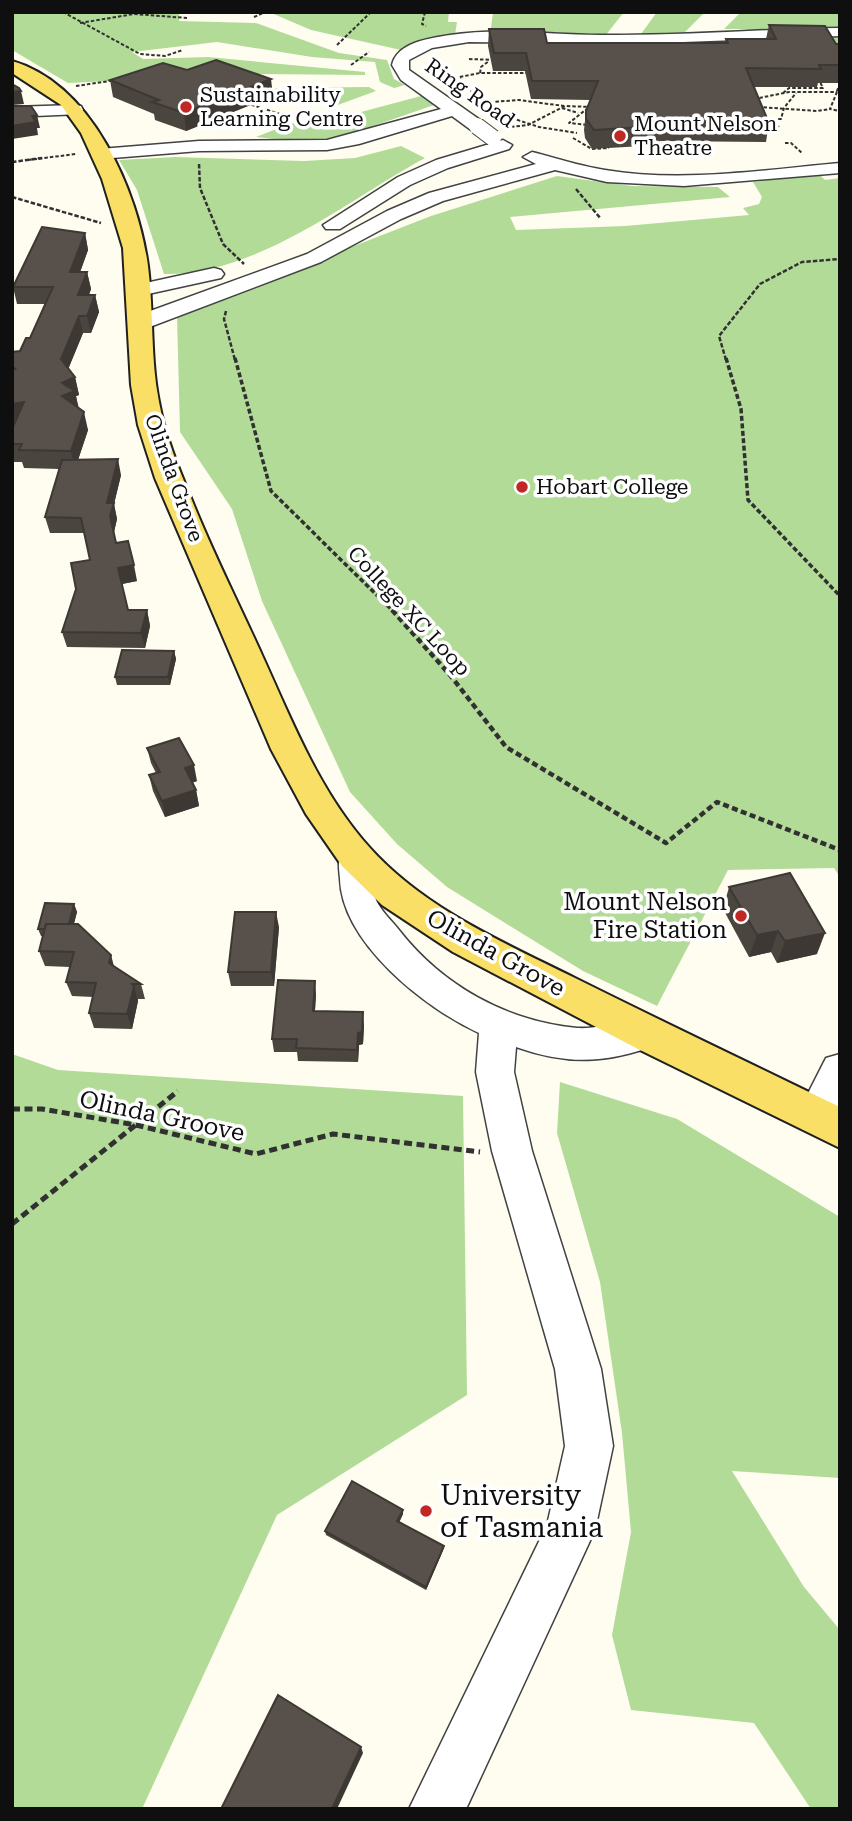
<svg xmlns="http://www.w3.org/2000/svg" width="852" height="1821" viewBox="0 0 852 1821" font-family="'Roboto Serif',serif">
  <style>
    .forest { fill: #b2db98 }
    .lines { fill: none; stroke-linecap: round; stroke-linejoin: round }
    .minor-casing { stroke: #424242; stroke-width: 3 }
    .major-casing { stroke: #202020; stroke-width: 4 }
    .path-far4 { stroke: #313131; stroke-width: 2; stroke-dasharray: 3.5 2; stroke-linecap: butt }
    .path-far3 { stroke: #313131; stroke-width: 2.5; stroke-dasharray: 4.5 2; stroke-linecap: butt }
    .path-far2 { stroke: #313131; stroke-width: 3.5; stroke-dasharray: 5 2.5; stroke-linecap: butt }
    .path-far1 { stroke: #313131; stroke-width: 4.5; stroke-dasharray: 6 3.5; stroke-linecap: butt }
    .path { stroke: #313131; stroke-width: 5; stroke-dasharray: 8 4.5; stroke-linecap: butt }
    .minor { fill: #fff; fill-rule: evenodd }
    .major { fill: #f9df66; fill-rule: evenodd }
    .minor-bridge-casing { stroke: #424242; stroke-width: 18; stroke-linecap: butt }
    .minor-bridge { stroke: #fff; stroke-width: 16 }
    .wall { fill: #4b4540 }
    .shaded-wall { fill: #3d3834 }
    .building { fill: #57504b; stroke: #3d3834; stroke-width: 2 }
    .poi-dot { fill: #c02725; stroke: #fff; stroke-width: 2.5 }
    .labels { text-anchor: middle; dominant-baseline: central; stroke-width: 7; stroke-linejoin: round; paint-order: stroke }
    .far-street-label { font-size: 21px; fill: #0f0f0f; stroke: #fff }
    .far-poi-label { font-size: 21px; fill: #0f0f0f; stroke: #fff; text-anchor: start }
    .poi-label { font-size: 24px; fill: #0f0f0f; stroke: #fff; text-anchor: end }
    .street-label { font-size: 24px; fill: #0f0f0f; stroke: #fff }
    .near-poi-label { font-size: 28px; fill: #0f0f0f; stroke: #fff; text-anchor: start }
  </style>
  <rect width="100%" height="100%" fill="#fffdf0"/>
  <g class="forest">
    <polygon points="12,12 179,12 179,21 256,23 339,53 387,60 394,79 405,85 394,88 380,82 375,62 312,57 217,42 132,52 143,59 208,57 365,72 365,75 258,74 68,83 12,50"/>
    <polygon points="269,12 449,12 448,22 457,22 455,35 422,41 401,50 311,30"/>
    <polygon points="493,12 624,12 605,36 490,35"/>
    <polygon points="657,12 705,12 684,33 641,34"/>
    <polygon points="741,12 840,12 840,49 817,29 724,29"/>
    <polygon points="369,87 376,91 335,106 286,96 275,88"/>
    <polygon points="421,96 434,105 336,139 303,142 256,137 289,124 346,116"/>
    <path d="M401 146 425 158C346 201 258 275 164 274L137 190 119 160 175 157 304 161 355 158Z"/>
    <polygon points="819,174 825,180 840,178 840,877 834,868 728,870 657,1006 583,971 447,887 397,844 350,792 262,601 232,509 180,432 177,315 431,216 557,176 632,186 718,187 730,197 510,217 516,230 625,226 749,215 743,208 759,204 762,197 753,182"/>
    <polygon points="12,1054 58,1070 463,1096 467,1395 277,1515 142,1809 12,1809"/>
    <polygon points="560,1082 677,1119 840,1217 840,1478 732,1471 804,1587 840,1630 840,1809 811,1809 754,1723 631,1710 612,1635 631,1532 622,1433 600,1282 557,1133"/>
  </g>
  <g class="lines">
    <defs>
      <g id="minor">
        <path d="M840 28V36L629 44 469 42 432 48 409 60V70L483 122 486 126 483 130H471L452 116 359 144 327 150 199 151 100 159 91 154 100 149 199 141 327 140 441 109 401 80 392 65C397 42 431 38 450 35 500 27 550 35 600 35 680 36 760 29 840 28Z"/>
        <polygon points="75,105 81,106 83,110 81,114 12,117 12,107"/>
        <polygon points="503,140 512,145 509,149 448,168 410,185 340,229 326,229 323,225 398,177 436,160"/>
        <path d="M532 152C556 158 580 166 605 170 682 183 763 170 840 163V173L684 186 607 182 555 170 443 201 401 219 321 262 147 328H131L128 323 131 318 307 254 387 211 429 193 536 164 523 157Z"/>
        <polygon points="214,268 221,270 224,274 221,278 139,296 132,294 129,290 132,286"/>
        <path d="M355 844 367 848C376 865 370 883 376 900 381 911 392 921 399 930 443 986 506 1021 577 1028 606 1030 635 1013 660 1022L666 1033 660 1044C607 1063 570 1066 516 1047L514 1072 532 1151 601 1369 613 1446 595 1530 466 1809H409L547 1525 565 1446 555 1369 492 1151 476 1072 479 1033C425 1008 342 943 340 879 339 867 337 859 343 848Z"/>
        <polygon points="840,1054 840,1110 830,1129 816,1135 802,1129 796,1117 826,1058"/>
      </g>
      <path id="major" d="M12 61C92 84 138 191 148 266 154 312 150 357 159 402 165 435 178 467 191 498 212 551 238 602 262 655 292 721 320 793 370 848 425 909 503 942 575 978 663 1022 752 1064 840 1107V1148L638 1049 453 952 382 905 342 866 306 814 271 749 155 478 138 425 131 385 123 248 102 179 81 133 61 105 12 73Z"/>
    </defs>
    <use href="#minor" class="minor-casing"/>
    <use href="#major" class="major-casing"/>
    <g class="path-far4">
      <polyline points="63,12 140,54 165,56 183,50"/>
      <polyline points="425,12 422,24 426,26"/>
      <polyline points="254,17 265,12"/>
      <polyline points="80,23 134,14 187,18"/>
      <polyline points="337,45 371,12"/>
      <polyline points="469,59 496,60"/>
      <polyline points="351,65 369,52"/>
      <polyline points="480,73 481,67 489,61"/>
      <polyline points="449,79 480,73 530,73"/>
      <polyline points="460,79 469,86 473,96"/>
      <polyline points="840,83 837,91 840,91"/>
      <polyline points="76,86 116,80"/>
      <polyline points="837,92 830,109 840,111"/>
      <polyline points="783,93 789,88 823,88 820,82 824,82"/>
      <polyline points="754,99 789,92 836,92"/>
      <polyline points="246,103 292,118"/>
      <polyline points="479,103 519,100 564,106"/>
      <polyline points="758,107 817,111 830,109"/>
      <polyline points="562,108 578,113"/>
      <polyline points="588,108 569,123 589,125"/>
      <polyline points="496,113 539,127 577,133"/>
      <polyline points="511,127 528,125 565,106 592,107"/>
      <polyline points="779,127 769,119 781,119 784,108 796,93"/>
      <polyline points="573,138 592,149 609,148"/>
      <polyline points="785,143 791,143 802,153"/>
      <polyline points="638,146 659,146 664,142"/>
      <polyline points="28,160 76,154"/>
    </g>
    <g class="path-far3">
      <polyline points="12,162 42,158"/>
      <polyline points="199,164 200,188 223,244 244,264"/>
      <polyline points="576,189 601,219"/>
      <polyline points="12,197 101,223"/>
      <polyline points="226,311 224,319 235,360"/>
      <polyline points="726,360 719,336 760,284 802,262 840,259"/>
    </g>
    <g class="path-far2">
      <polyline points="235,358 271,491 393,611"/>
      <polyline points="726,358 741,409 748,500 840,596"/>
    </g>
    <polyline class="path-far1" points="392,610 450,675 506,747 666,843 717,802 840,850"/>
    <g class="path">
      <polyline points="12,1109 42,1109 136,1125 256,1154 333,1134 480,1152"/>
      <polyline points="12,1224 178,1091"/>
    </g>
    <use href="#minor" class="minor"/>
    <use href="#major" class="major"/>
    <defs>
      <polyline id="minor-bridge" points="477,126 493,138"/>
    </defs>
    <use href="#minor-bridge" class="minor-bridge-casing"/>
    <use href="#minor-bridge" class="minor-bridge"/>
  </g>
  <g class="wall">
    <polygon points="769,25 836,44 840,44 840,83 818,83 817,87 754,87 769,123 766,142 660,141 659,145 592,149 585,138 584,130 586,111 590,100 531,99 525,71 493,71 488,46 489,29 547,43 725,43 726,39 766,39"/>
    <polygon points="110,80 273,96 186,131 155,120 154,114 113,97"/>
    <polygon points="85,233 88,250 80,272 87,272 91,289 89,295 95,295 99,312 91,333 83,333 68,369 75,377 79,395 76,396 78,408 88,430 78,460 121,475 114,504 117,519 114,532 116,543 137,581 122,584 128,610 147,610 150,626 145,648 67,647 62,632 90,560 84,533 50,533 45,517 59,469 24,468 22,462 12,462 12,429 15,423 12,423 12,352 20,351 30,338 46,304 17,304 13,287"/>
    <polygon points="174,651 176,659 170,685 117,685 115,677"/>
    <polygon points="147,748 197,781 192,783 196,790 199,806 165,817 153,791 149,775 156,773 151,763"/>
    <polygon points="729,887 817,954 777,963 771,952 749,957 723,909"/>
    <polygon points="74,904 77,912 74,924 114,967 141,984 145,999 138,999 138,1001 132,1029 94,1028 89,1013 93,997 72,996 66,982 70,967 45,966 39,951 43,936 41,936 38,929"/>
    <polygon points="279,927 274,986 231,986 228,972"/>
    <polygon points="316,994 315,1011 364,1025 363,1044 359,1045 358,1062 298,1061 297,1052 274,1052 272,1039"/>
    <polygon points="403,1510 403,1514 399,1522 444,1546 443,1550 426,1590 326,1535 325,1531"/>
  </g>
  <g class="shaded-wall">
    <polygon points="271,79 273,96 186,131 184,113"/>
    <polygon points="21,91 24,104 12,105 12,92"/>
    <polygon points="37,115 40,128 37,128 38,135 12,139 12,126 32,116"/>
    <polygon points="85,233 88,250 74,289 70,272"/>
    <polygon points="87,272 91,289 82,312 78,295"/>
    <polygon points="95,295 99,312 91,333 87,316"/>
    <polygon points="79,316 83,333 65,377 61,359"/>
    <polygon points="75,377 79,395 76,396 79,409 62,396 62,383"/>
    <polygon points="24,402 28,420 12,423 12,404"/>
    <polygon points="84,412 88,430 75,469 71,451"/>
    <polygon points="118,459 121,475 114,504 117,519 114,532 107,503"/>
    <polygon points="134,565 137,581 122,584 118,568"/>
    <polygon points="147,610 150,626 145,648 141,633"/>
    <polygon points="174,651 176,659 170,685 168,677"/>
    <polygon points="194,765 197,781 188,784 185,768"/>
    <polygon points="196,790 199,806 165,817 162,801"/>
    <polygon points="74,904 77,912 70,937 67,929"/>
    <polygon points="276,912 279,927 274,986 271,972"/>
    <polygon points="778,931 771,952 749,957 757,935"/>
    <polygon points="825,933 817,954 777,963 785,941"/>
    <polygon points="111,955 115,970 109,963"/>
    <polygon points="315,981 316,994 314,1024 313,1011"/>
    <polygon points="134,987 138,1001 132,1029 127,1014"/>
    <polygon points="363,1012 364,1025 363,1044 359,1045 358,1062 357,1050 358,1033"/>
    <polygon points="403,1510 403,1514 398,1525 397,1521"/>
    <polygon points="444,1546 443,1550 426,1590 426,1587"/>
    <polygon points="361,1747 363,1753 337,1809 332,1809"/>
  </g>
  <g class="building">
    <polygon points="769,25 825,26 836,44 840,44 840,65 819,65 821,69 746,68 769,123 660,122 662,126 594,130 586,119 586,111 598,81 532,81 526,53 494,53 489,29 544,29 547,43 728,43 726,39 776,39"/>
    <polygon points="216,60 271,79 184,113 152,102 159,100 110,80 163,63 187,70"/>
    <polygon points="12,84 19,88 21,91 12,92"/>
    <polygon points="12,106 31,106 37,115 32,116 36,122 12,126"/>
    <polygon points="42,227 85,233 70,272 87,272 78,295 95,295 87,316 79,316 61,359 75,377 62,383 75,391 62,396 84,412 71,451 19,450 22,444 12,444 12,429 24,402 12,404 12,369 15,369 12,366 12,352 20,351 26,338 30,338 53,287 13,287"/>
    <polygon points="118,459 107,503 114,503 110,516 116,543 128,541 134,565 118,568 128,610 147,610 141,633 62,632 76,589 71,563 90,560 81,518 45,517 62,460"/>
    <polygon points="122,650 174,651 168,677 115,677"/>
    <polygon points="179,738 194,765 185,768 196,790 162,801 149,775 160,772 147,748"/>
    <polygon points="790,873 825,933 785,941 778,931 757,935 729,887"/>
    <polygon points="45,903 74,904 69,924 46,924 45,929 38,929"/>
    <polygon points="235,912 276,912 271,972 228,972"/>
    <polygon points="46,924 78,924 111,955 109,963 141,984 132,984 134,987 127,1014 89,1013 96,983 66,982 74,952 39,951"/>
    <polygon points="278,980 315,981 313,1011 363,1012 362,1032 358,1033 357,1050 296,1048 297,1039 272,1039"/>
    <polygon points="352,1481 403,1510 397,1521 444,1546 426,1587 325,1531"/>
    <polygon points="278,1695 361,1747 332,1809 221,1809"/>
  </g>
  <g class="poi-dot">
    <circle cx="186" cy="107" r="7"/>
    <circle cx="620" cy="136" r="7"/>
    <circle cx="522" cy="487" r="7"/>
    <circle cx="741" cy="916" r="7"/>
    <circle cx="426" cy="1511" r="7"/>
  </g>
  <g class="labels">
    <g class="far-street-label">
      <text transform="translate(470 93) rotate(35)">Ring Road</text>
      <text transform="translate(174 478) rotate(70)">Olinda Grove</text>
      <text transform="translate(409 611) rotate(47)">College XC Loop</text>
    </g>
    <g class="far-poi-label">
      <text x="200" y="95">Sustainability<tspan x="200" dy="24">Learning Centre</tspan></text>
      <text x="634" y="124">Mount Nelson<tspan x="634" dy="24">Theatre</tspan></text>
      <text x="536" y="487">Hobart College</text>
    </g>
    <g class="poi-label">
      <text x="727" y="902">Mount Nelson<tspan x="727" dy="28">Fire Station</tspan></text>
    </g>
    <g class="street-label">
      <text transform="translate(496 953) rotate(29)">Olinda Grove</text>
      <text transform="translate(162 1116) rotate(12)">Olinda Groove</text>
    </g>
    <g class="near-poi-label">
      <text x="440" y="1495">University<tspan x="440" dy="32">of Tasmania</tspan></text>
    </g>
  </g>
  <rect width="852" height="1821" fill="none" stroke="#0f0f0f" stroke-width="28"/>
</svg>
